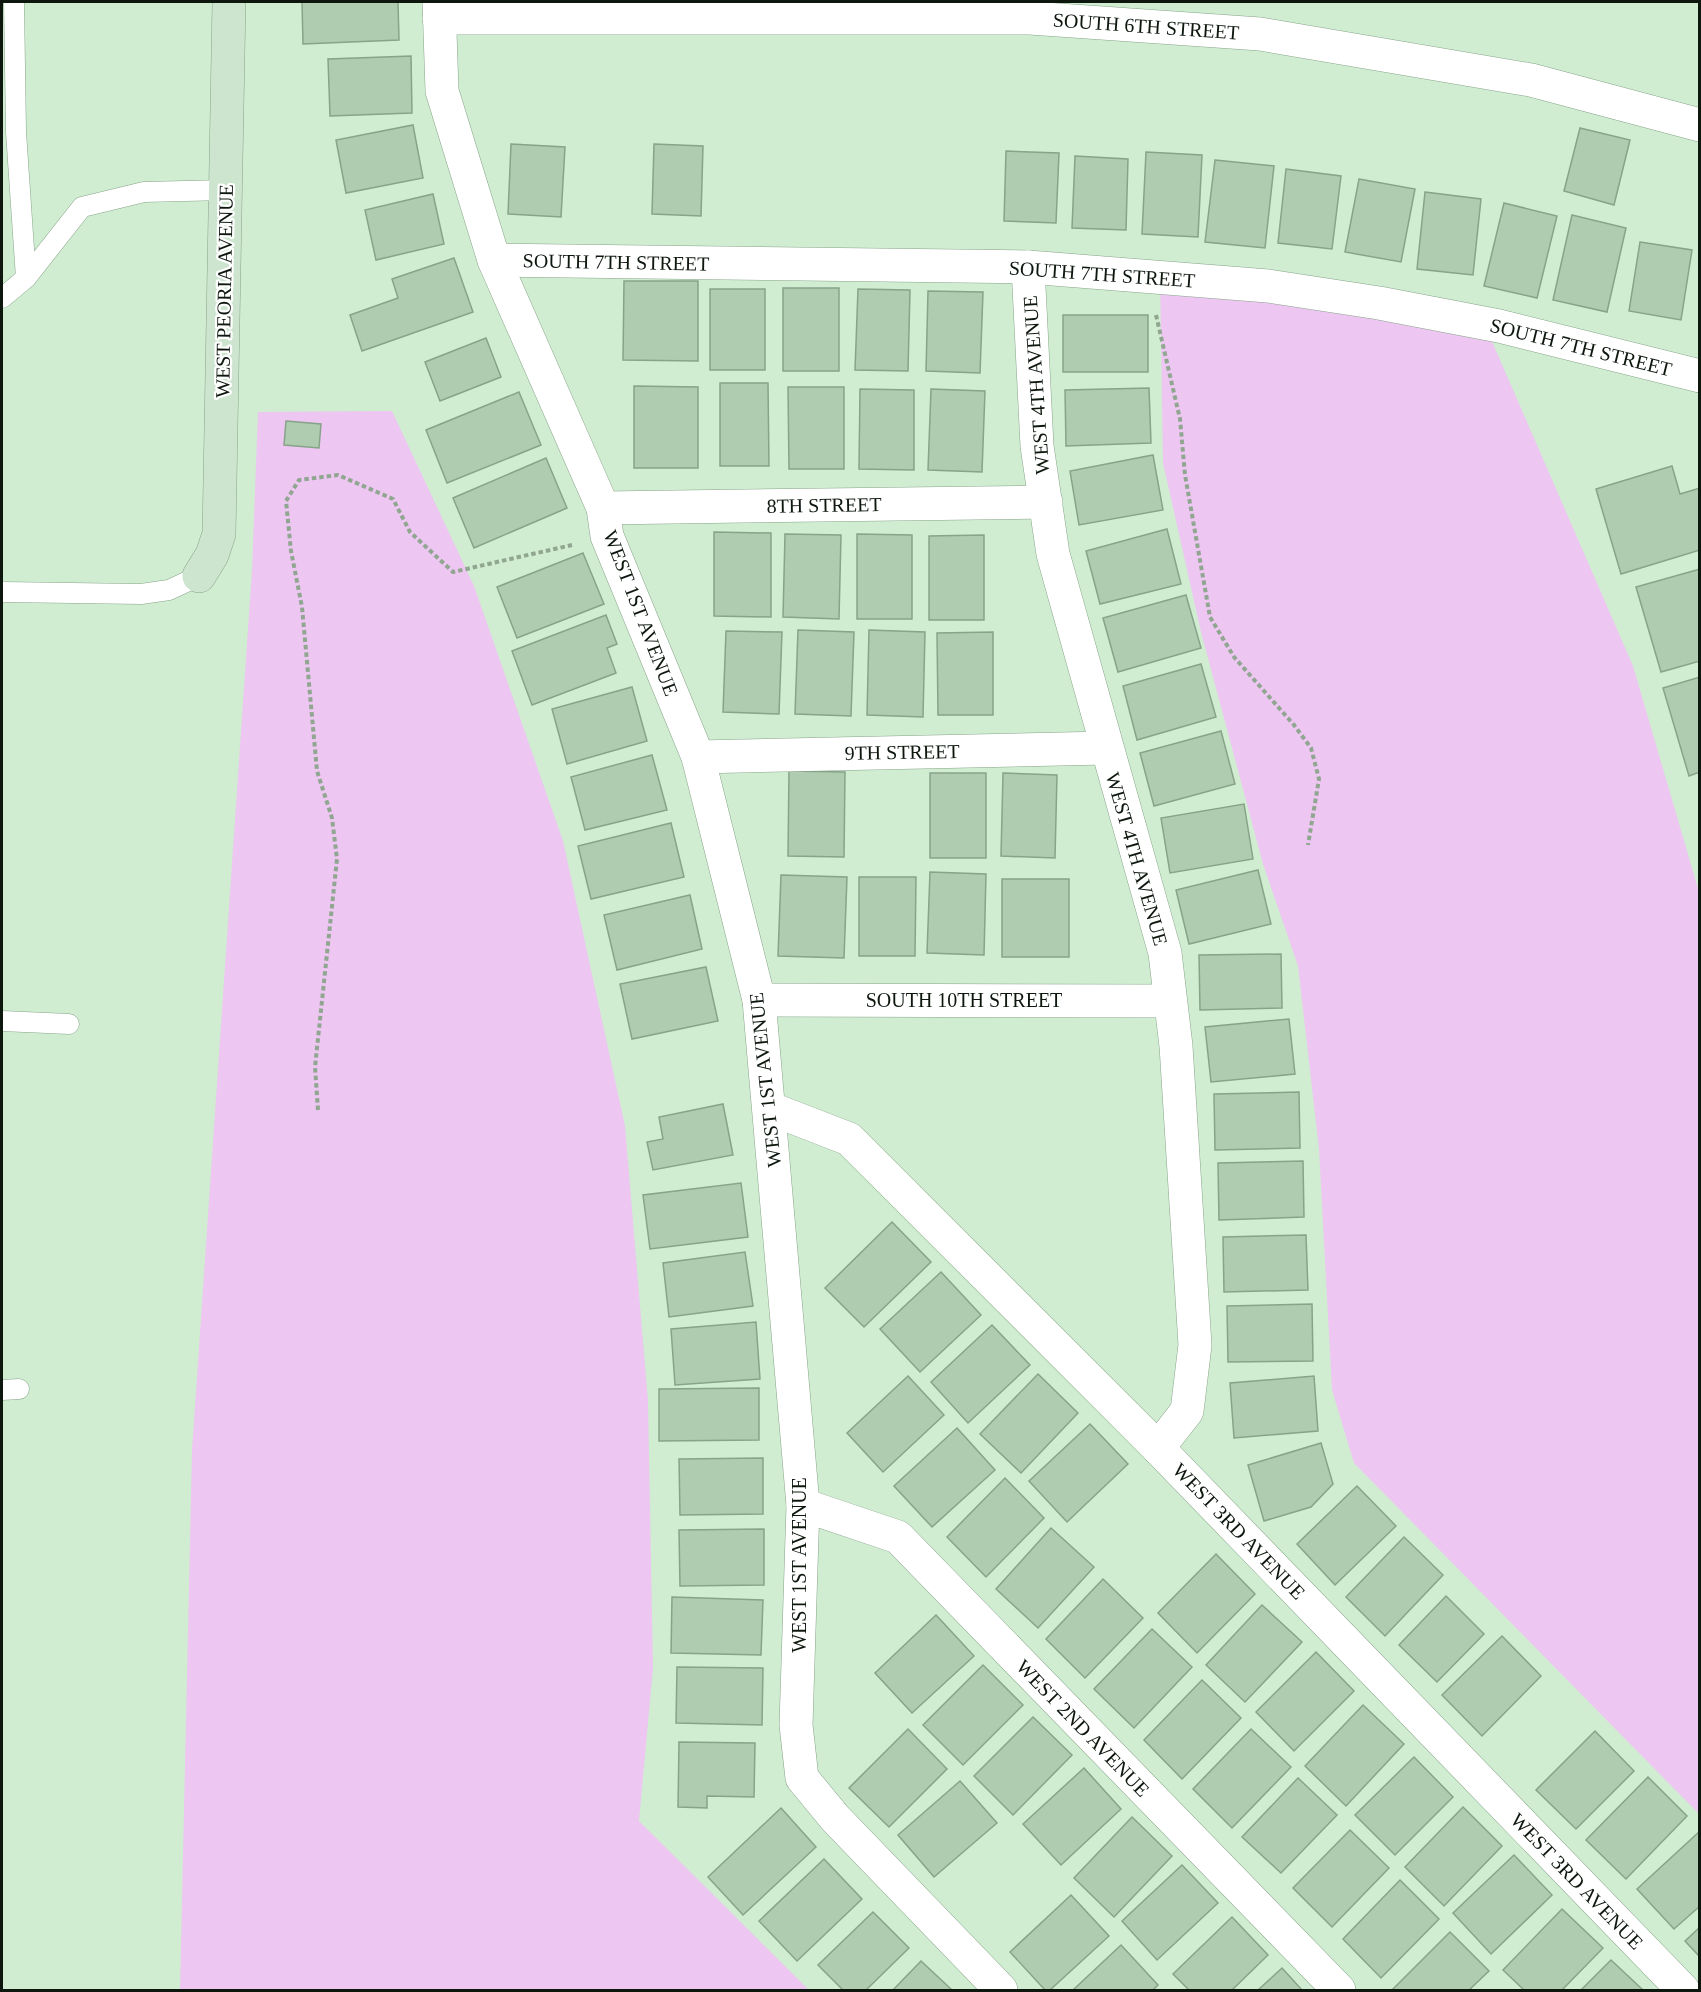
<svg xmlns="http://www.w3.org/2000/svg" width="1701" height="1992" viewBox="0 0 1701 1992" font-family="'Times New Roman',serif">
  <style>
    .green { fill: #edc6f2 }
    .building { fill: #afcbb0; stroke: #87a389; stroke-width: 1.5 }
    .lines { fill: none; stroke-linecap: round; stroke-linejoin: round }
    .lane-casing { stroke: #88a48a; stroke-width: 21 }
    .street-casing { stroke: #88a48a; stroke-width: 34 }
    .secondary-casing { stroke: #88a48a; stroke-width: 34 }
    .path { stroke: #90a691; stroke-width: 4; stroke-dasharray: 4.5 3; stroke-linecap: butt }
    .lane { stroke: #fff; stroke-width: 20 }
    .street { stroke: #fff; stroke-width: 33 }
    .secondary { stroke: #cde5cf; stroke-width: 33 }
    .labels { text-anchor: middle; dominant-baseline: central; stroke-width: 4.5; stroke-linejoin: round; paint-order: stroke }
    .street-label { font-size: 20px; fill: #0d170e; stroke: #fff }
  </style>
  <rect width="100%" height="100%" fill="#d0edd1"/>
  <g class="green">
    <polygon points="1160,277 1484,323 1633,666 1699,892 1699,1814 1354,1463 1332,1390 1319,1149 1298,966 1263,864 1201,632 1163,463"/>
    <polygon points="392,411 474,586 563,841 625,1126 648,1401 653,1668 639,1821 809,1990 180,1990 192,1450 252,570 258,412"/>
  </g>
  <g class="building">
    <polygon points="302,2 398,2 399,40 303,44"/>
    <polygon points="411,56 412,113 330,116 328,59"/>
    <polygon points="413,125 423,178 346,193 336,140"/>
    <polygon points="1580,128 1630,140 1614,205 1564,191"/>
    <polygon points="511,144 565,147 561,217 508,214"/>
    <polygon points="654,144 703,146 701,216 652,214"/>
    <polygon points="1006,151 1059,153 1056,223 1004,221"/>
    <polygon points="1146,152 1202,155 1198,237 1142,234"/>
    <polygon points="1075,156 1128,159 1126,230 1072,228"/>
    <polygon points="1215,160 1274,166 1265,248 1205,242"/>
    <polygon points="1286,169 1341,176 1332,249 1278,243"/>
    <polygon points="1359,179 1415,189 1401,262 1345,252"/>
    <polygon points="1425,192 1481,199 1473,275 1417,269"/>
    <polygon points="433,194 444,244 376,260 365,210"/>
    <polygon points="1504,203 1557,216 1537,298 1484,286"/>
    <polygon points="1572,215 1626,228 1607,312 1553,300"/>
    <polygon points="1640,242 1692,250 1681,320 1629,311"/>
    <polygon points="454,258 473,312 362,351 350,315 398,298 392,279"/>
    <polygon points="624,281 698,281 698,361 623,360"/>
    <rect x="783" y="288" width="56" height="83"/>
    <rect x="710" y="289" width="55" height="81"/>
    <polygon points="858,289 910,290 908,371 855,370"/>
    <polygon points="928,291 983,292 980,373 926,371"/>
    <rect x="1063" y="315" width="85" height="57"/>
    <polygon points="486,338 501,377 440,401 425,362"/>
    <polygon points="720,383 768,383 769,466 720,466"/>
    <polygon points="634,386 698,387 698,468 634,468"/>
    <polygon points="788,387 844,387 844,469 789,469"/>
    <polygon points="1149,388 1151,443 1066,446 1065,390"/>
    <polygon points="860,389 914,390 914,470 859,469"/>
    <polygon points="931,389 985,391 982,472 928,470"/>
    <polygon points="519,392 541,445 447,483 426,430"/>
    <polygon points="286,421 321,424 319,448 284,445"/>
    <polygon points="1153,455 1163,510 1079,525 1070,471"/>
    <polygon points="546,458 567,508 474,548 453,498"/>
    <polygon points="1672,466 1680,494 1700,488 1700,550 1621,574 1596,489"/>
    <polygon points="1167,529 1181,584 1100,604 1086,551"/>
    <polygon points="714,532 771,533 771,617 714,616"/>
    <polygon points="785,534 841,535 839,619 783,617"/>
    <polygon points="857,534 912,535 912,619 857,619"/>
    <polygon points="984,535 984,620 929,620 929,536"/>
    <polygon points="583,553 604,604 517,638 497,587"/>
    <polygon points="1700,569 1700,661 1661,672 1636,587"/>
    <polygon points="1186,595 1201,648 1118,672 1103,618"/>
    <polygon points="606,615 617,644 607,648 616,673 532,705 512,651"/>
    <polygon points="798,630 854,632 851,716 795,714"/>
    <polygon points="869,630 925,632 923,717 867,715"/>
    <polygon points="726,631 782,632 779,714 723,712"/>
    <polygon points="993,632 993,715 938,715 937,633"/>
    <polygon points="1201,664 1216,717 1137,740 1123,686"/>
    <polygon points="1700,677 1700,772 1689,776 1663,688"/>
    <polygon points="632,687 647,741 567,764 552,709"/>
    <polygon points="1221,731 1235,784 1154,806 1140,753"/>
    <polygon points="652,755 667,810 585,830 571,777"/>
    <polygon points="789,771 845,772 844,857 788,856"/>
    <rect x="930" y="773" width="56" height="85"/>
    <polygon points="1003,773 1057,775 1055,858 1001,856"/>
    <polygon points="1244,804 1253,859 1170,873 1161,818"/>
    <polygon points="671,823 684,877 591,899 578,846"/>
    <polygon points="1258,870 1271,924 1189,944 1176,890"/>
    <polygon points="930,872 986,874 984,955 927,953"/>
    <polygon points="781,875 847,877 844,958 778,956"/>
    <polygon points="859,877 916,877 915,956 859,956"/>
    <rect x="1002" y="879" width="67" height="78"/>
    <polygon points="690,895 702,949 617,970 604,915"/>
    <polygon points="1281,954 1282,1008 1200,1010 1199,955"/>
    <polygon points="706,967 718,1021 632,1039 620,984"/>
    <polygon points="1289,1019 1295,1074 1211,1082 1205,1027"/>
    <polygon points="1299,1092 1300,1148 1215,1150 1214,1094"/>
    <polygon points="723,1104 733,1155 653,1170 647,1142 663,1139 659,1117"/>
    <polygon points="1303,1161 1304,1217 1219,1220 1218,1163"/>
    <polygon points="741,1183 748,1237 650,1249 643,1195"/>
    <polygon points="892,1222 931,1262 864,1327 825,1288"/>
    <polygon points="1306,1235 1308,1290 1224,1292 1223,1237"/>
    <polygon points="745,1252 753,1306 669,1317 663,1263"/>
    <polygon points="941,1272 981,1315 920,1372 880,1329"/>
    <polygon points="1312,1304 1313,1361 1228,1362 1227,1306"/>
    <polygon points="756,1322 760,1379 675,1385 671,1329"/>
    <polygon points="992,1325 1030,1365 968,1423 931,1382"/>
    <polygon points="1038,1374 1078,1413 1021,1473 980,1434"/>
    <polygon points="908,1376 944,1415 883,1472 847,1433"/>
    <polygon points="1314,1376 1318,1431 1234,1438 1230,1383"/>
    <polygon points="759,1388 759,1440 659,1441 659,1389"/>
    <polygon points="1090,1424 1128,1464 1067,1522 1029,1481"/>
    <polygon points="957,1428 995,1470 932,1527 894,1486"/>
    <polygon points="1321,1443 1333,1484 1311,1507 1264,1521 1248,1465"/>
    <polygon points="763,1458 763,1514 680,1515 679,1459"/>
    <polygon points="1005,1478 1044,1518 986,1577 947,1537"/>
    <polygon points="1357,1486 1396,1526 1335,1585 1297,1544"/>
    <polygon points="1051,1528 1094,1567 1038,1628 996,1589"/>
    <polygon points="764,1529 764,1585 680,1586 679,1530"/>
    <polygon points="1404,1537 1443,1575 1385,1636 1346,1597"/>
    <polygon points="1216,1554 1255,1594 1197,1653 1158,1613"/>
    <polygon points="1103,1579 1143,1618 1085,1678 1046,1639"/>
    <polygon points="1446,1596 1484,1634 1437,1682 1399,1645"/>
    <polygon points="672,1597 763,1600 761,1655 671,1653"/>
    <polygon points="1262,1605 1302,1642 1245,1702 1206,1665"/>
    <polygon points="936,1615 974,1656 912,1713 875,1673"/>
    <polygon points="1152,1629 1192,1667 1134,1728 1094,1689"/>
    <polygon points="1502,1636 1541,1676 1482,1736 1442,1695"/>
    <polygon points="1316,1652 1354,1691 1294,1751 1256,1712"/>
    <polygon points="983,1665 1023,1705 963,1765 923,1725"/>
    <polygon points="677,1667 763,1668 762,1725 676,1723"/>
    <polygon points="1202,1680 1241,1718 1182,1779 1144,1740"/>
    <polygon points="1363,1705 1404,1744 1346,1806 1305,1766"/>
    <polygon points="1033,1717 1072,1755 1013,1815 974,1776"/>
    <polygon points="908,1729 947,1769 889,1827 849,1788"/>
    <polygon points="1251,1729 1291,1767 1232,1828 1193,1789"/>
    <polygon points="1595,1731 1634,1771 1576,1829 1536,1790"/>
    <polygon points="679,1742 755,1743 754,1797 707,1796 707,1808 678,1807"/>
    <polygon points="1414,1757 1453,1797 1395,1855 1355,1815"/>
    <polygon points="1084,1768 1121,1809 1061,1865 1023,1824"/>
    <polygon points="1648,1777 1687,1816 1626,1879 1586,1840"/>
    <polygon points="1298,1778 1337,1815 1281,1873 1242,1837"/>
    <polygon points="960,1781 997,1823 934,1877 898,1835"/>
    <polygon points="1463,1807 1502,1846 1444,1906 1405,1867"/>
    <polygon points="781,1808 816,1847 743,1915 708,1877"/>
    <polygon points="1132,1817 1172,1856 1114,1917 1074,1878"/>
    <polygon points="1350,1830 1389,1868 1332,1927 1293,1888"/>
    <polygon points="1699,1832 1700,1906 1674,1929 1637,1889"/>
    <polygon points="1514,1855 1552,1895 1491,1954 1453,1913"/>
    <polygon points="824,1859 862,1899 797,1961 759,1921"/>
    <polygon points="1182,1865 1218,1903 1157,1960 1122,1921"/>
    <polygon points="1400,1880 1439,1919 1381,1978 1343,1939"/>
    <polygon points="1071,1895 1109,1936 1050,1990 1045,1990 1010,1952"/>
    <polygon points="1562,1909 1603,1948 1562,1990 1524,1990 1503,1970"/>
    <polygon points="873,1912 909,1948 866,1990 843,1990 818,1965"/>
    <polygon points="1232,1917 1268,1955 1232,1990 1189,1990 1173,1974"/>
    <polygon points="1700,1927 1700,1957 1685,1941"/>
    <polygon points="1450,1932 1489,1971 1469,1990 1392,1990"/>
    <polygon points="1121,1945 1158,1985 1153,1990 1073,1990"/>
    <polygon points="1611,1960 1643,1990 1581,1990"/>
    <polygon points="921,1961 952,1990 893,1990"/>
    <polygon points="1282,1968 1302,1990 1258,1990"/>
  </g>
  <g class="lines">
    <defs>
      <g id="lane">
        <polyline points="14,2 16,132 26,278"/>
        <polyline points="2,298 26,278 82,207 144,192 226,190"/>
        <polyline points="2,592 141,594 169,590 199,576"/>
        <polyline points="2,1021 69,1024"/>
        <polyline points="2,1390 19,1389"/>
      </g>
      <g id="street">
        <polyline points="439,2 442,91 494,260 603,508 607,536 698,757 759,1000 803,1505 796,1725 802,1778 835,1818 1001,1990"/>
        <polyline points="439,18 1030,18 1260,34 1531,80 1700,125"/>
        <polyline points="494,260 1028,267 1268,286 1379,303 1499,326 1700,376"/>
        <polyline points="1028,267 1037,446 1053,554 1165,953 1176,1046 1195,1345 1187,1411 1158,1448"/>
        <polyline points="603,508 1046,502"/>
        <polyline points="698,757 1106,748"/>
        <polyline points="759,1000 1170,1001"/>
        <polyline points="769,1108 849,1139 1158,1448 1683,1990"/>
        <polyline points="803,1505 898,1537 1339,1990"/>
      </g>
      <polyline id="secondary" points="199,576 212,555 219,534 229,2"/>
    </defs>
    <use href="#lane" class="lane-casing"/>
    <use href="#street" class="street-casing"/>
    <use href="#secondary" class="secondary-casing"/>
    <g class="path">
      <polyline points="1156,315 1180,419 1185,475 1210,617 1234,657 1294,725 1311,748 1319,779 1308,845"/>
      <polyline points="318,1110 315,1067 337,859 332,818 317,771 302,607 291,551 286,501 299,480 338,475 393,499 410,532 453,572 572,545"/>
    </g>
    <use href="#lane" class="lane"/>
    <use href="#street" class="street"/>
    <use href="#secondary" class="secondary"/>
  </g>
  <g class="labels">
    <g class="street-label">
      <text transform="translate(1146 26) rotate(4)">SOUTH 6TH STREET</text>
      <text transform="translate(616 262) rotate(1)">SOUTH 7TH STREET</text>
      <text transform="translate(1102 274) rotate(4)">SOUTH 7TH STREET</text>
      <text transform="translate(224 291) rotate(-89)">WEST PEORIA AVENUE</text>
      <text transform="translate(1581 347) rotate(14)">SOUTH 7TH STREET</text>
      <text transform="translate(1036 385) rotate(-94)">WEST 4TH AVENUE</text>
      <text transform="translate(824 505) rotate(-1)">8TH STREET</text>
      <text transform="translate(641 613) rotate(69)">WEST 1ST AVENUE</text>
      <text transform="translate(902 752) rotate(-1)">9TH STREET</text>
      <text transform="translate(1137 859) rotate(74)">WEST 4TH AVENUE</text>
      <text x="964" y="1000">SOUTH 10TH STREET</text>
      <text transform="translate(765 1080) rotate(-96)">WEST 1ST AVENUE</text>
      <text transform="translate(1239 1531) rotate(46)">WEST 3RD AVENUE</text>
      <text transform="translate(799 1565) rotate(-90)">WEST 1ST AVENUE</text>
      <text transform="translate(1083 1728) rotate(46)">WEST 2ND AVENUE</text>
      <text transform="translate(1577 1881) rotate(46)">WEST 3RD AVENUE</text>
    </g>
  </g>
  <rect width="1701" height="1992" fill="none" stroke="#0d170e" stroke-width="6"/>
</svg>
